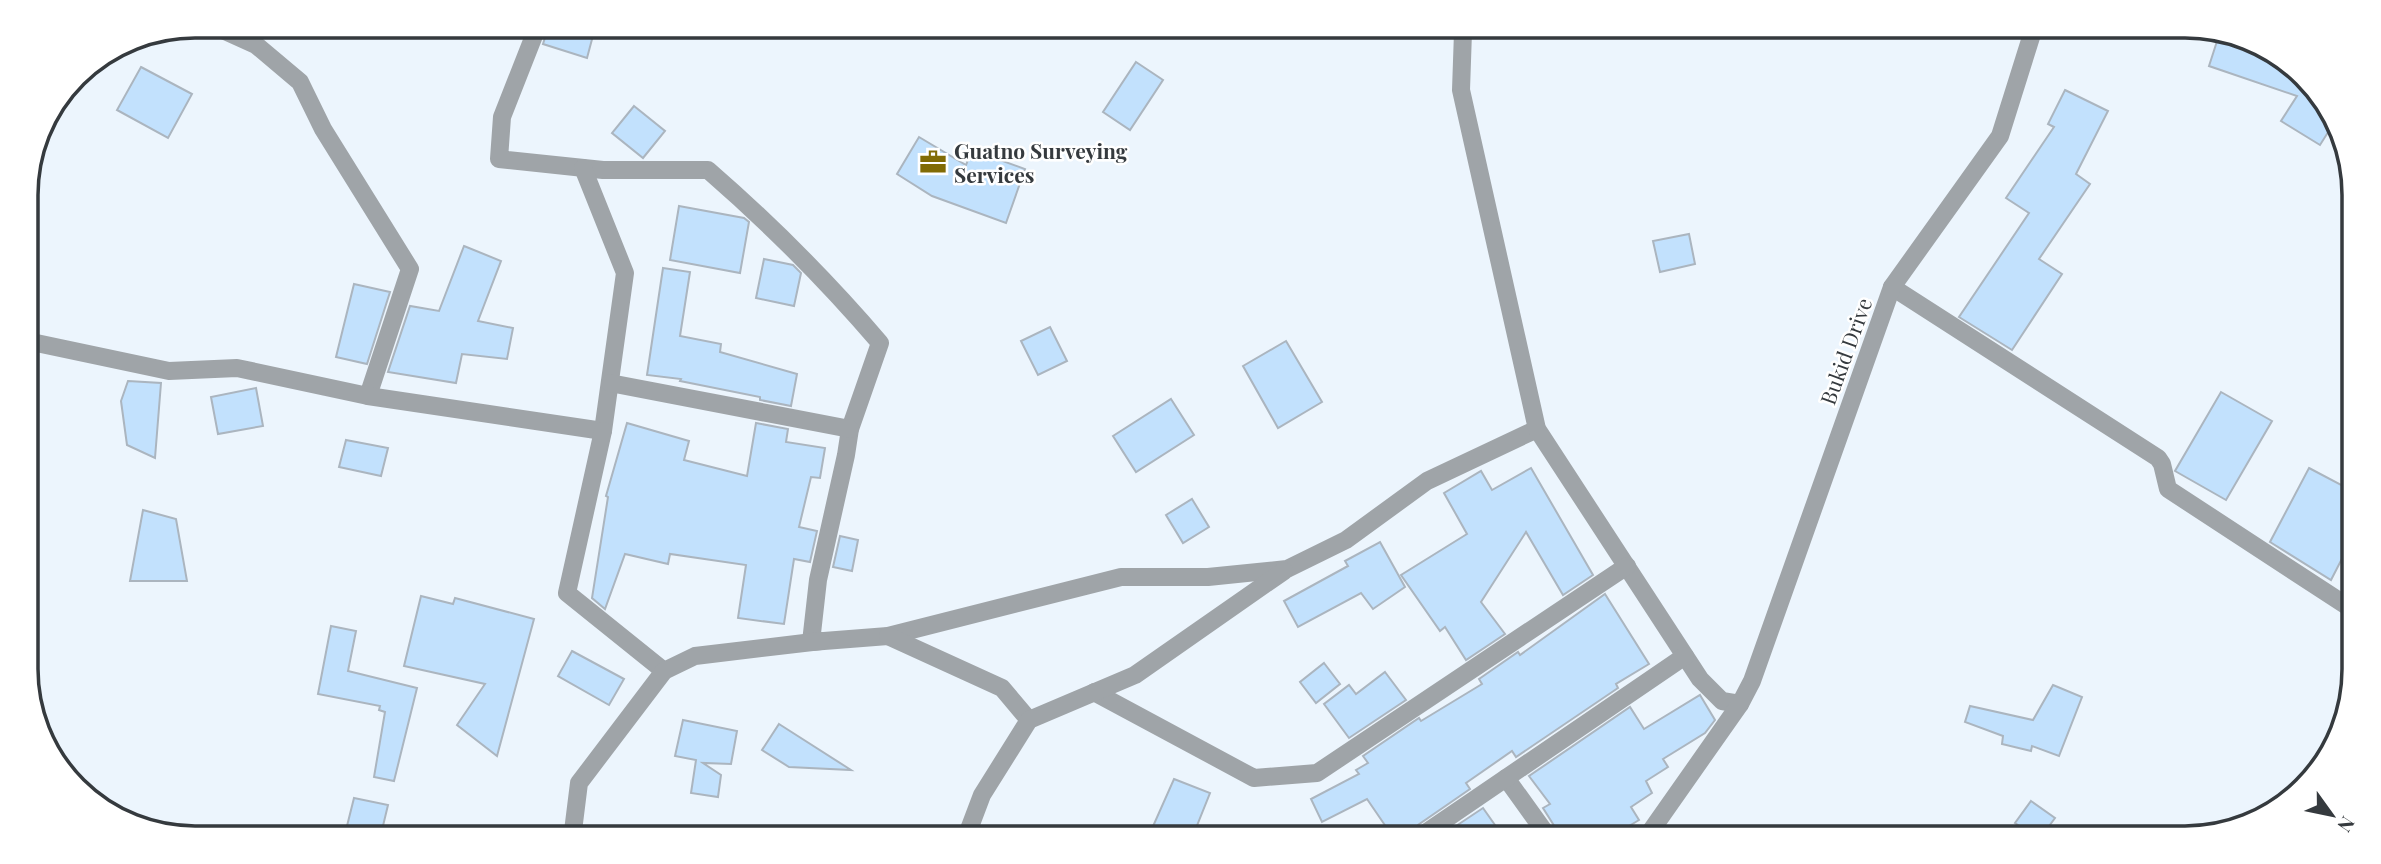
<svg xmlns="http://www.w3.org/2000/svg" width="2381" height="864" viewBox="0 0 2381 864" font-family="'Playfair Display',serif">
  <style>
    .building { fill: #c2e1fd; stroke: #abb5bf; stroke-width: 2 }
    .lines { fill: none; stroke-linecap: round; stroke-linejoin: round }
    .minor { stroke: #9fa4a8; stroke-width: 18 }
    .labels { text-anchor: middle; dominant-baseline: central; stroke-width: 5; stroke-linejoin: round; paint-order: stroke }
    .poi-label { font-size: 21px; font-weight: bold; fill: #353a3e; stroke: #fff; text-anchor: start }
    .street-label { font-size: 21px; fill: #353a3e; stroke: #fff }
    .rim { fill: none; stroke: #353a3e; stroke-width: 3.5 }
  </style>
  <rect width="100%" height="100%" fill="#ecf5fd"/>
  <g class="building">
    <polygon points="548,28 595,28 587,58 543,44"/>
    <polygon points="2219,35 2239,35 2313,84 2332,126 2320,145 2281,121 2297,96 2209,66"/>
    <polygon points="1136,62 1163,80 1130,130 1103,112"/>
    <polygon points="141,67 192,94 168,138 117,110"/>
    <polygon points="2065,90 2108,111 2076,174 2090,184 2039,259 2062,274 2012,350 1959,317 2029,213 2006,198 2054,127 2048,124"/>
    <polygon points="634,106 665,131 643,158 612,133"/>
    <polygon points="919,137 966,165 972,150 1025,169 1006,223 932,196 897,174"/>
    <polygon points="679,206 744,218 749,222 740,273 670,260"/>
    <polygon points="1689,234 1695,264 1660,272 1653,241"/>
    <polygon points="464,246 501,261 478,321 513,328 507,359 462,354 456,383 388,372 410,306 439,311"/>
    <polygon points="764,259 793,265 801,273 794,306 756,298"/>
    <polygon points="663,268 690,272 680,336 721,344 720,352 797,374 791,406 760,400 760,397 680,381 681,379 647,375"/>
    <polygon points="354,284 390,292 367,364 336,357"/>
    <polygon points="1050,327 1067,361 1038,375 1021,341"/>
    <polygon points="1286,341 1322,402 1278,428 1243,366"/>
    <polygon points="128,381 161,383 155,458 127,445 121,401"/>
    <polygon points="256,388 263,426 218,434 211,397"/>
    <polygon points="2221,392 2272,421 2226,500 2175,471"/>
    <polygon points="1171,399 1194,435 1136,472 1113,436"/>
    <polygon points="627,423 689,441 684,460 747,476 756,423 788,429 786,442 825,448 820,478 811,477 799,527 817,531 810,562 794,559 784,624 738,618 746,565 670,554 668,564 625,554 605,609 592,598 608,497 606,496"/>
    <polygon points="346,440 388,448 381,476 339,467"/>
    <polygon points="1531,468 1593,575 1563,595 1526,532 1481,602 1505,634 1466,660 1445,627 1440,631 1401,575 1467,534 1444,493 1481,471 1492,490"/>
    <polygon points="2309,468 2349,489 2348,547 2331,580 2270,542"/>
    <polygon points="1192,499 1209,527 1183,543 1166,515"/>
    <polygon points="143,510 176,519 187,581 130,581"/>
    <polygon points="840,536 858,540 852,571 833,567"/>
    <polygon points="1380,542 1405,587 1373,609 1361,593 1298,627 1284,601 1348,566 1345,561"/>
    <polygon points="1605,594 1649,664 1616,684 1618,688 1516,757 1512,751 1466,783 1470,789 1418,825 1413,834 1391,834 1367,799 1322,822 1311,799 1359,774 1356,770 1368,763 1363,756 1419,718 1421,721 1482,684 1479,679 1518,652 1520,655"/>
    <polygon points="421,596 453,604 455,598 534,619 497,756 457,725 485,684 404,666"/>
    <polygon points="331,626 356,631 348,671 417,688 394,781 374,777 385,712 379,710 380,706 318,694"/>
    <polygon points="572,651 624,679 609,705 558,676"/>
    <polygon points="1324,663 1340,684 1316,703 1300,682"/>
    <polygon points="1385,672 1406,700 1349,738 1324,704 1349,685 1356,694"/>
    <polygon points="2053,685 2082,697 2059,756 2032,746 2031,751 2002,744 2003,736 1965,722 1970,706 2033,720"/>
    <polygon points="1700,695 1715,720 1705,733 1663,759 1668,767 1646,781 1652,793 1631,807 1639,820 1614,835 1560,835 1543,808 1550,804 1529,776 1630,707 1644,729"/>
    <polygon points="683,720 737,731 731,764 703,763 721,775 718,797 691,793 696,760 675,756"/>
    <polygon points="779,724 851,770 789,767 762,750"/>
    <polygon points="1174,779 1210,793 1194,833 1150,833"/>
    <polygon points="354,798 388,805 382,830 346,830"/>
    <polygon points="2031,801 2055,818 2041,837 2035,837 2015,823"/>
    <polygon points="1483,808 1502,835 1444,834"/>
  </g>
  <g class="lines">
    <g class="minor">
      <polyline points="214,26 256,45 300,82 323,129 410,269 368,396"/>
      <path d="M537 28 502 117 499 159 603 170H708C769 223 827 281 880 343L850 429 846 455 818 580 811 642 888 636 1121 577H1208L1287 569 1346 540 1427 481 1537 429"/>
      <polyline points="1463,32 1461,90 1537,429 1700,679 1722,701 1740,704"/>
      <polyline points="1892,287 2158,458 2162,464 2168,489 2347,606"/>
      <polyline points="27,341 169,371 237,368 368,396 603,431 625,273 583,168"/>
      <polyline points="610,383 850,429"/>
      <polyline points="603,431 567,593 664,671"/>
      <polyline points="888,636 1002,688 1029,720"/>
      <polyline points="1094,692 1254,778 1317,773 1627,566"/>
      <polyline points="1506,778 1547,835"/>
      <polyline points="573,831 579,783 664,671 695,656 821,641"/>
      <polyline points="968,832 982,795 1029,720 1135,675 1284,571"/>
      <polyline points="1424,834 1685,656"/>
      <polyline points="1648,835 1740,704 1752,681 1892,287 2000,136 2032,34"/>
    </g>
  </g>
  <defs>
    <symbol id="office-bare" viewBox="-9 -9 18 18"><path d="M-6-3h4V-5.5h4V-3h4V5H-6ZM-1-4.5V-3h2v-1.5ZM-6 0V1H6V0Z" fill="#816b05" stroke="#fff" stroke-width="2.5" paint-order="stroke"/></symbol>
  </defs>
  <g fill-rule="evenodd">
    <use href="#office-bare" x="914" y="143" width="38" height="38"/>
  </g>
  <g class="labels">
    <g class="poi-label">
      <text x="954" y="150">Guatno Surveying<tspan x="954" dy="24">Services</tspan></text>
    </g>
    <g class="street-label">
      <text transform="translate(1845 351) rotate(-70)">Bukid Drive</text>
    </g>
  </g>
  <path d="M0 0H2381V864H0ZM195 38H2185A157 157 0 0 1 2342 195V669A157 157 0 0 1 2185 826H195A157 157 0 0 1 38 669V195A157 157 0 0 1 195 38Z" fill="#fff" fill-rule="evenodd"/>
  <path class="rim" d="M195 38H2185A157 157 0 0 1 2342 195V669A157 157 0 0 1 2185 826H195A157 157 0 0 1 38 669V195A157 157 0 0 1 195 38Z"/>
  <g transform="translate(2332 815) rotate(123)" stroke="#ffffff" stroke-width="5" paint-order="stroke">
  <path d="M0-5L12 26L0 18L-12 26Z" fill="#353a3e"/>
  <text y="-10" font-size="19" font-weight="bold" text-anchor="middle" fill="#353a3e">N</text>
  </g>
</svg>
